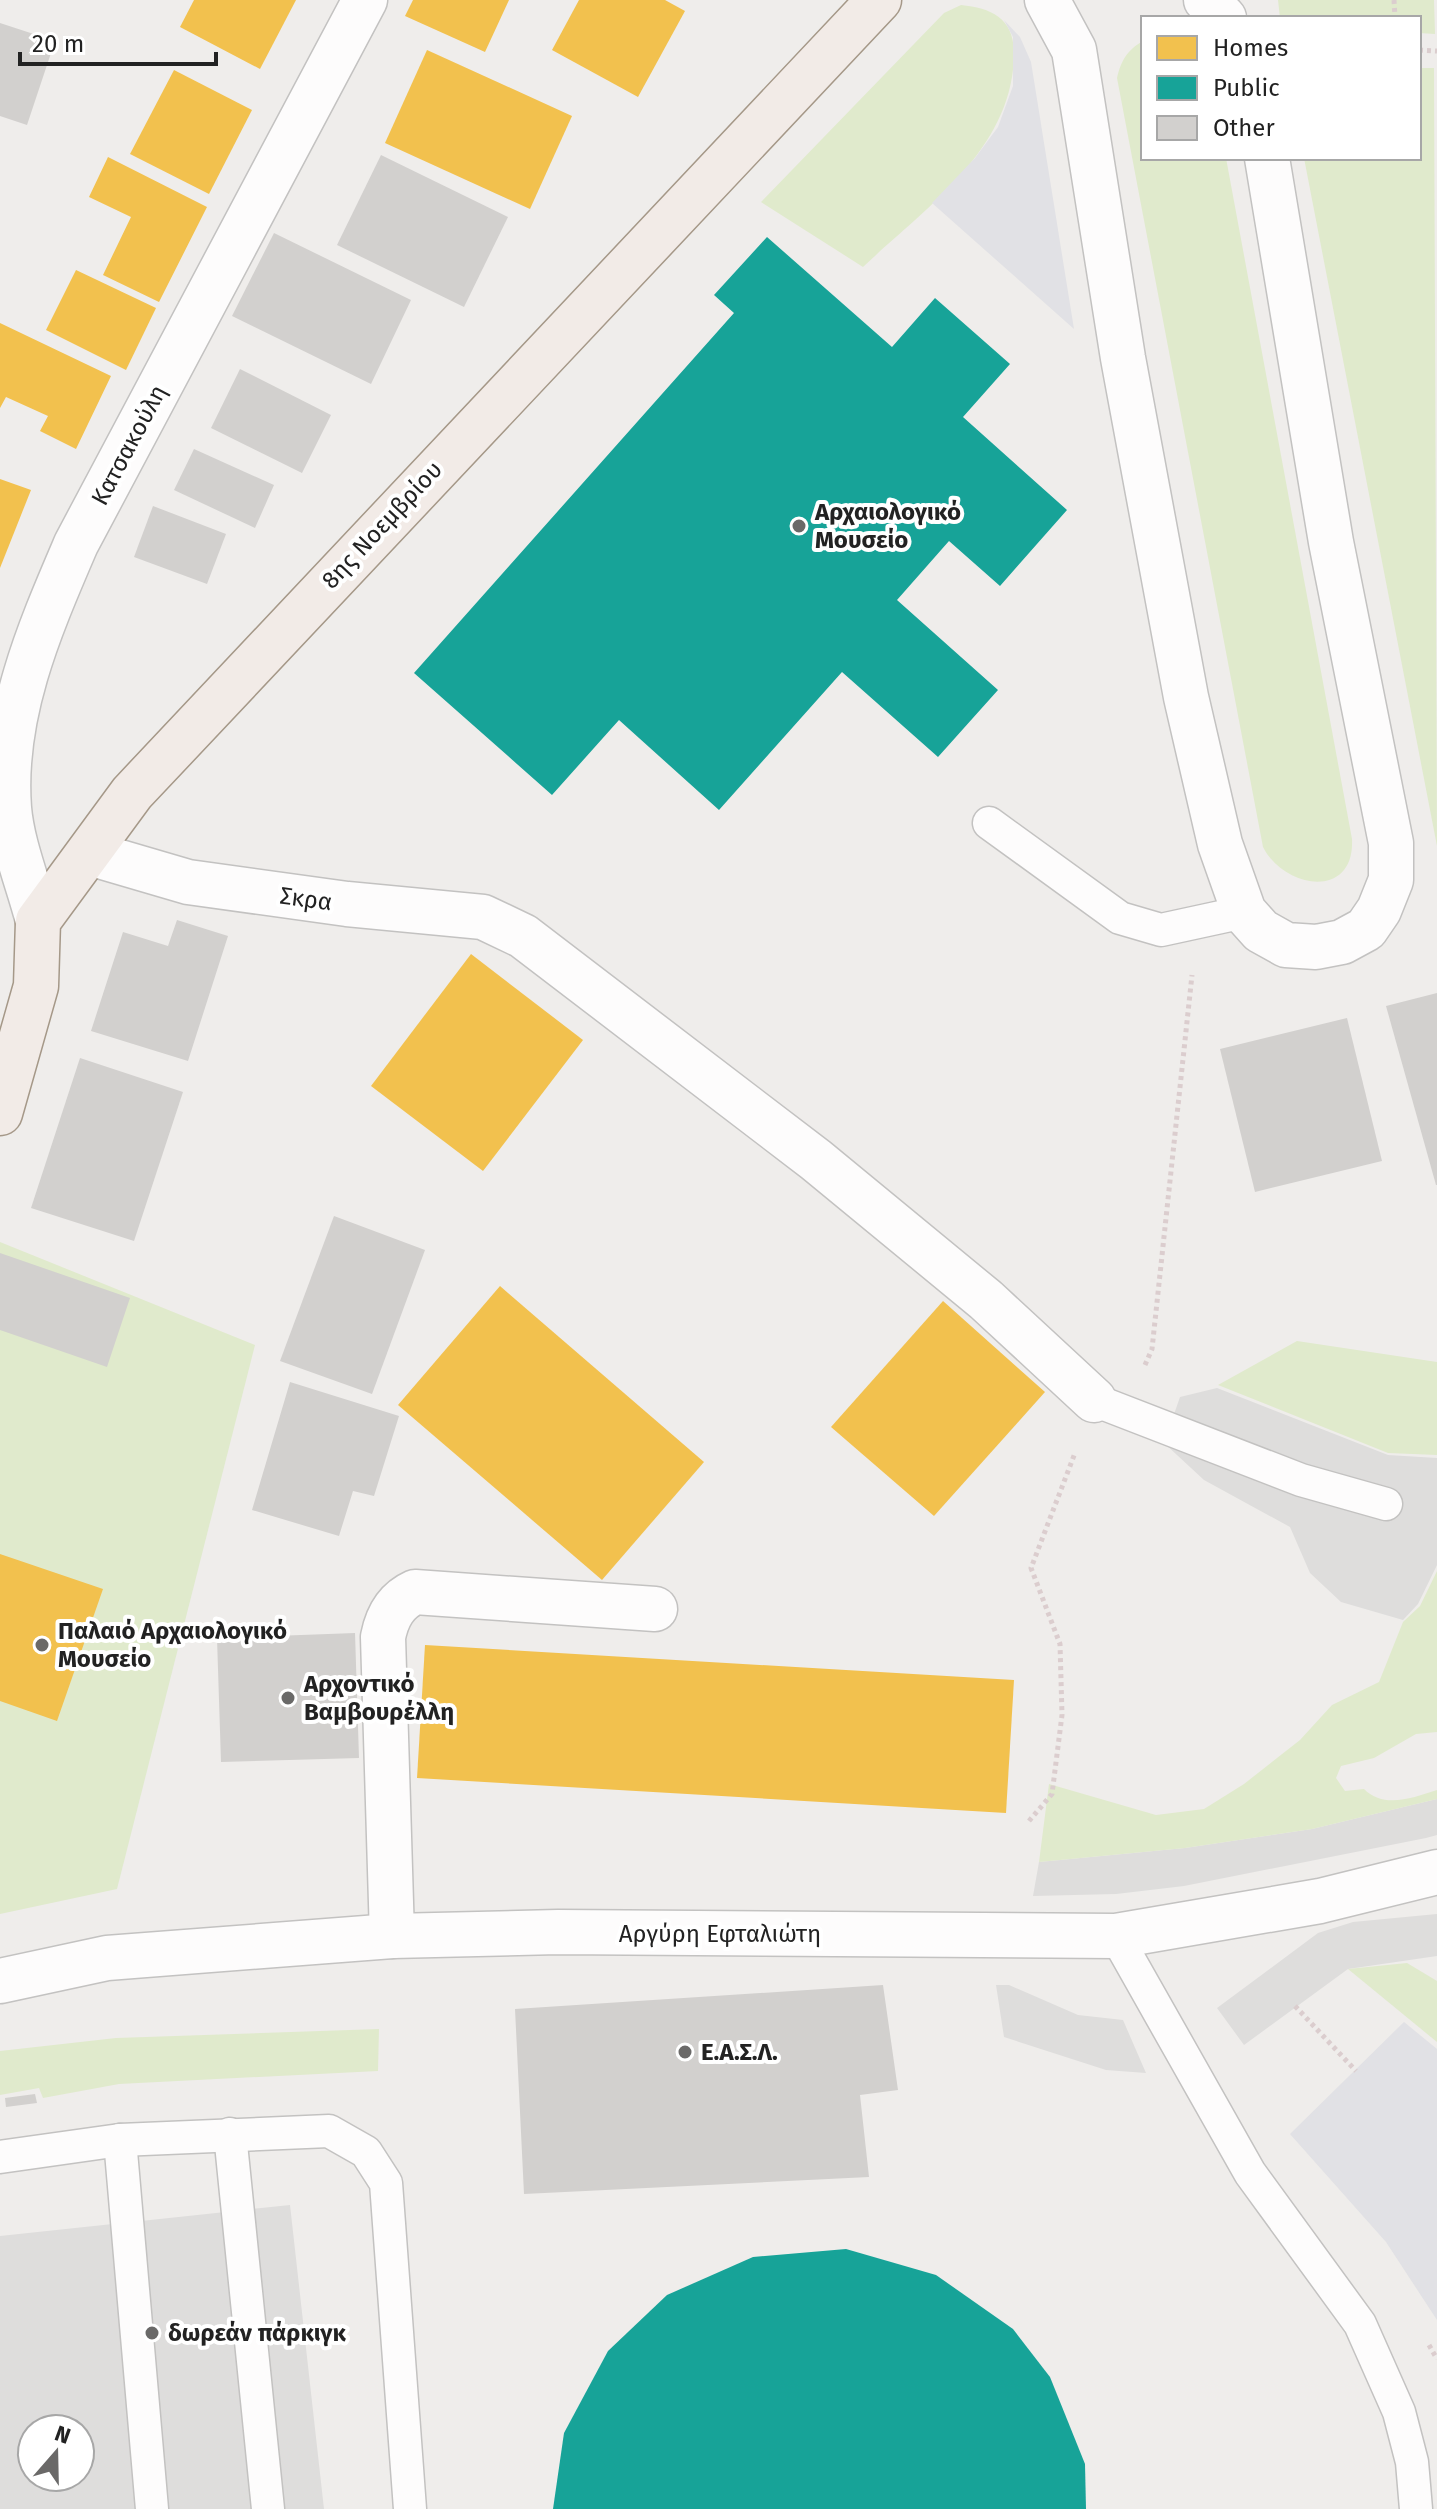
<svg xmlns="http://www.w3.org/2000/svg" width="1437" height="2509" viewBox="0 0 1437 2509" font-family="'Fira Sans',sans-serif">
  <style>
    .religious { fill: #dedddc; fill-rule: evenodd }
    .grass { fill: #e0eacc }
    .plaza { fill: #e1e1e5 }
    .homes { fill: #f2c14e }
    .public { fill: #17a398 }
    .building { fill: #d2d0ce }
    .lines { fill: none; stroke-linecap: round; stroke-linejoin: round }
    .service-casing { stroke: #c3c2c1; stroke-width: 35 }
    .minor-casing { stroke: #c3c2c1; stroke-width: 47 }
    .primary-casing { stroke: #a59888; stroke-width: 47 }
    .path { stroke: #dbcdce; stroke-width: 5; stroke-dasharray: 4 4; stroke-linecap: butt }
    .service { stroke: #fdfcfc; stroke-width: 32 }
    .minor { stroke: #fdfcfc; stroke-width: 44 }
    .primary { stroke: #f2ebe7; stroke-width: 44 }
    .poi-dot { fill: #6a6968; stroke: #fff; stroke-width: 3 }
    .labels { text-anchor: middle; dominant-baseline: central; stroke-width: 8; stroke-linejoin: round; paint-order: stroke }
    .street-label { font-size: 24px; fill: #222; stroke: #fff }
    .poi-label { font-size: 24px; font-weight: bold; fill: #222; stroke: #fff; text-anchor: start }
  </style>
  <rect width="100%" height="100%" fill="#efedeb"/>
  <g class="religious">
    <polygon points="1217,1388 1388,1455 1437,1458 1437,1565 1418,1604 1403,1620 1341,1602 1310,1573 1290,1527 1204,1480 1164,1443 1180,1397"/>
    <polygon points="1437,1799 1437,1835 1426,1838 1184,1886 1116,1894 1033,1896 1039,1862 1185,1848 1312,1829"/>
    <polygon points="1437,1914 1437,1956 1348,1969 1244,2045 1217,2008 1318,1933 1353,1922"/>
    <polygon points="996,1985 1009,1985 1078,2015 1123,2020 1146,2073 1106,2070 1004,2037"/>
    <path d="M290 2205 324 2509H0V2236ZM32 2429H80V2477H32Z"/>
  </g>
  <g class="grass">
    <polygon points="1278,0 1434,0 1435,34 1419,33 1419,18 1280,18"/>
    <path d="M961 5C991 8 1013 18 1014 51 1015 147 927 207 863 267L761 202 944 13Z"/>
    <path d="M1143 41V158H1226L1352 839C1355 900 1284 889 1263 847L1117 78C1121 61 1127 50 1143 41Z"/>
    <polygon points="1419,68 1434,68 1437,846 1304,158 1419,158"/>
    <polygon points="0,1242 255,1345 117,1889 0,1914"/>
    <polygon points="1297,1341 1437,1362 1437,1455 1388,1453 1218,1385"/>
    <path d="M1437 1571V1732L1416 1734 1374 1758 1341 1766 1336 1778 1345 1791 1364 1789C1384 1809 1412 1798 1437 1790V1799L1312 1829 1185 1848 1039 1862 1049 1784 1156 1815 1204 1809 1244 1784 1300 1740 1332 1705 1379 1682 1403 1622 1420 1606Z"/>
    <polygon points="1407,1963 1437,1981 1437,2042 1348,1969"/>
    <polygon points="379,2029 378,2071 119,2084 43,2098 39,2088 0,2095 0,2051 116,2038"/>
  </g>
  <g class="plaza">
    <polygon points="1004,20 1020,37 1031,62 1074,329 932,203 975,158 998,127 1013,86 1013,37"/>
    <polygon points="1404,2022 1437,2049 1437,2320 1386,2242 1290,2134"/>
  </g>
  <g class="homes">
    <polygon points="194,0 296,0 260,69 180,27"/>
    <polygon points="413,0 509,0 485,52 405,16"/>
    <polygon points="579,0 665,0 685,11 638,97 552,50"/>
    <polygon points="427,50 572,116 530,209 385,143"/>
    <polygon points="174,70 252,110 209,194 130,154"/>
    <polygon points="108,157 207,207 159,302 103,275 131,217 89,197"/>
    <polygon points="76,270 156,308 126,370 46,330"/>
    <polygon points="0,323 111,376 76,449 40,431 48,416 6,397 0,408"/>
    <polygon points="0,479 31,490 0,568"/>
    <polygon points="471,954 583,1040 483,1171 371,1086"/>
    <polygon points="500,1286 704,1462 602,1580 398,1405"/>
    <polygon points="943,1301 1045,1392 934,1516 831,1427"/>
    <polygon points="0,1554 103,1589 57,1721 0,1701"/>
    <polygon points="425,1645 1014,1680 1006,1813 417,1778"/>
  </g>
  <g class="public">
    <polygon points="767,237 892,347 935,298 1010,364 963,417 1067,510 1000,586 949,541 897,600 998,690 938,757 842,672 719,810 619,720 552,795 414,673 734,313 714,295"/>
    <polygon points="846,2249 936,2275 1013,2329 1050,2377 1085,2464 1086,2509 553,2509 564,2433 608,2351 667,2295 753,2257"/>
  </g>
  <g class="building">
    <polygon points="0,23 55,41 27,125 0,116"/>
    <polygon points="381,155 508,217 464,307 337,245"/>
    <polygon points="274,233 411,300 371,384 232,316"/>
    <polygon points="240,369 331,415 302,473 211,428"/>
    <polygon points="194,449 274,485 255,528 174,490"/>
    <polygon points="153,506 226,534 207,584 134,557"/>
    <polygon points="177,920 228,936 188,1061 91,1031 123,932 168,946"/>
    <polygon points="1437,993 1437,1185 1436,1185 1386,1006"/>
    <polygon points="1347,1018 1382,1161 1255,1192 1220,1049"/>
    <polygon points="80,1058 183,1092 134,1241 31,1208"/>
    <polygon points="334,1216 425,1250 372,1394 280,1361"/>
    <polygon points="0,1253 130,1298 107,1367 0,1330"/>
    <polygon points="290,1382 399,1416 374,1496 353,1491 339,1536 252,1510"/>
    <polygon points="355,1633 359,1758 221,1762 217,1638"/>
    <polygon points="883,1985 898,2090 860,2095 869,2177 524,2194 515,2009"/>
    <polygon points="35,2094 37,2103 6,2107 5,2098"/>
  </g>
  <g class="lines">
    <defs>
      <g id="service">
        <polyline points="989,823 1120,918 1161,930 1244,912"/>
        <polyline points="1094,1400 1301,1480 1386,1504"/>
        <polyline points="1116,1936 1250,2173 1360,2324 1399,2412 1412,2462 1416,2509"/>
        <polyline points="230,2134 268,2509"/>
        <polyline points="120,2140 152,2509"/>
        <polyline points="0,2157 120,2140 329,2131 366,2152 386,2183 410,2509"/>
      </g>
      <g id="minor">
        <polyline points="1047,0 1074,50 1123,358 1186,697 1220,844 1244,912 1261,931 1286,945 1316,947 1342,942 1366,929 1379,910 1391,880 1391,843 1331,542 1267,158"/>
        <polyline points="1206,0 1224,18"/>
        <polyline points="89,853 188,882 347,904 483,917 523,936 816,1160 986,1300 1094,1400"/>
        <path d="M38 921C29 885 12 845 9 808 2 714 40 628 76 544L365 0"/>
        <path d="M392 1936 383 1637C387 1617 395 1601 415 1592L655 1609"/>
        <polyline points="0,1981 107,1958 392,1936 558,1932 1116,1936 1320,1901 1437,1872"/>
      </g>
      <polyline id="primary" points="0,1113 36,986 38,921 132,793 879,0"/>
    </defs>
    <use href="#service" class="service-casing"/>
    <use href="#minor" class="minor-casing"/>
    <use href="#primary" class="primary-casing"/>
    <g class="path">
      <polyline points="1394,0 1395,18"/>
      <polyline points="1419,50 1437,51"/>
      <polyline points="1145,1365 1152,1349 1192,975"/>
      <polyline points="1029,1821 1052,1794 1062,1715 1060,1644 1031,1568 1075,1453"/>
      <polyline points="1295,2006 1356,2071"/>
      <polyline points="1429,2345 1437,2359"/>
    </g>
    <use href="#service" class="service"/>
    <use href="#minor" class="minor"/>
    <use href="#primary" class="primary"/>
  </g>
  <g class="poi-dot">
    <circle cx="799" cy="526" r="8"/>
    <circle cx="42" cy="1645" r="8"/>
    <circle cx="288" cy="1698" r="8"/>
    <circle cx="685" cy="2052" r="8"/>
    <circle cx="152" cy="2333" r="8"/>
  </g>
  <g class="labels">
    <g class="street-label">
      <text transform="translate(129 445) rotate(-62)">Κατσακούλη</text>
      <text transform="translate(382 525) rotate(-47)">8ης Νοεμβρίου</text>
      <text transform="translate(306 899) rotate(8)">Σκρα</text>
      <text x="720" y="1934">Αργύρη Εφταλιώτη</text>
    </g>
    <g class="poi-label">
      <text x="815" y="512">Αρχαιολογικό<tspan x="815" dy="28">Μουσείο</tspan></text>
      <text x="58" y="1631">Παλαιό Αρχαιολογικό<tspan x="58" dy="28">Μουσείο</tspan></text>
      <text x="304" y="1684">Αρχοντικό<tspan x="304" dy="28">Βαμβουρέλλη</tspan></text>
      <text x="701" y="2052">Ε.Α.Σ.Λ.</text>
      <text x="168" y="2333">δωρεάν πάρκιγκ</text>
    </g>
  </g>
  <rect x="1141" y="16" width="280" height="144" fill="#ffffff" stroke="#a7a7a7" stroke-width="2"/>
  <rect x="1157" y="36" width="40" height="24" fill="#f2c14e" stroke="#a7a7a7" stroke-width="2"/>
  <text x="1213" y="56" font-size="24" fill="#222222">Homes</text>
  <rect x="1157" y="76" width="40" height="24" fill="#17a398" stroke="#a7a7a7" stroke-width="2"/>
  <text x="1213" y="96" font-size="24" fill="#222222">Public</text>
  <rect x="1157" y="116" width="40" height="24" fill="#d2d0ce" stroke="#a7a7a7" stroke-width="2"/>
  <text x="1213" y="136" font-size="24" fill="#222222">Other</text>
  <g transform="translate(56 2453) rotate(20)"><circle r="38" fill="#ffffff" stroke="#a7a7a7" stroke-width="2"/>
  <path d="M0-6L14 30L0 20L-14 30Z" fill="#6a6968"/>
  <text y="-12" font-size="22" font-weight="bold" text-anchor="middle" fill="#222222">N</text>
  </g>
  <path d="M20 52v12h196v-12" fill="none" stroke="#222222" stroke-width="4"/>
  <text x="32" y="52" font-size="24" fill="#222222" stroke="#ffffff" stroke-width="6" paint-order="stroke">20 m</text>
</svg>
